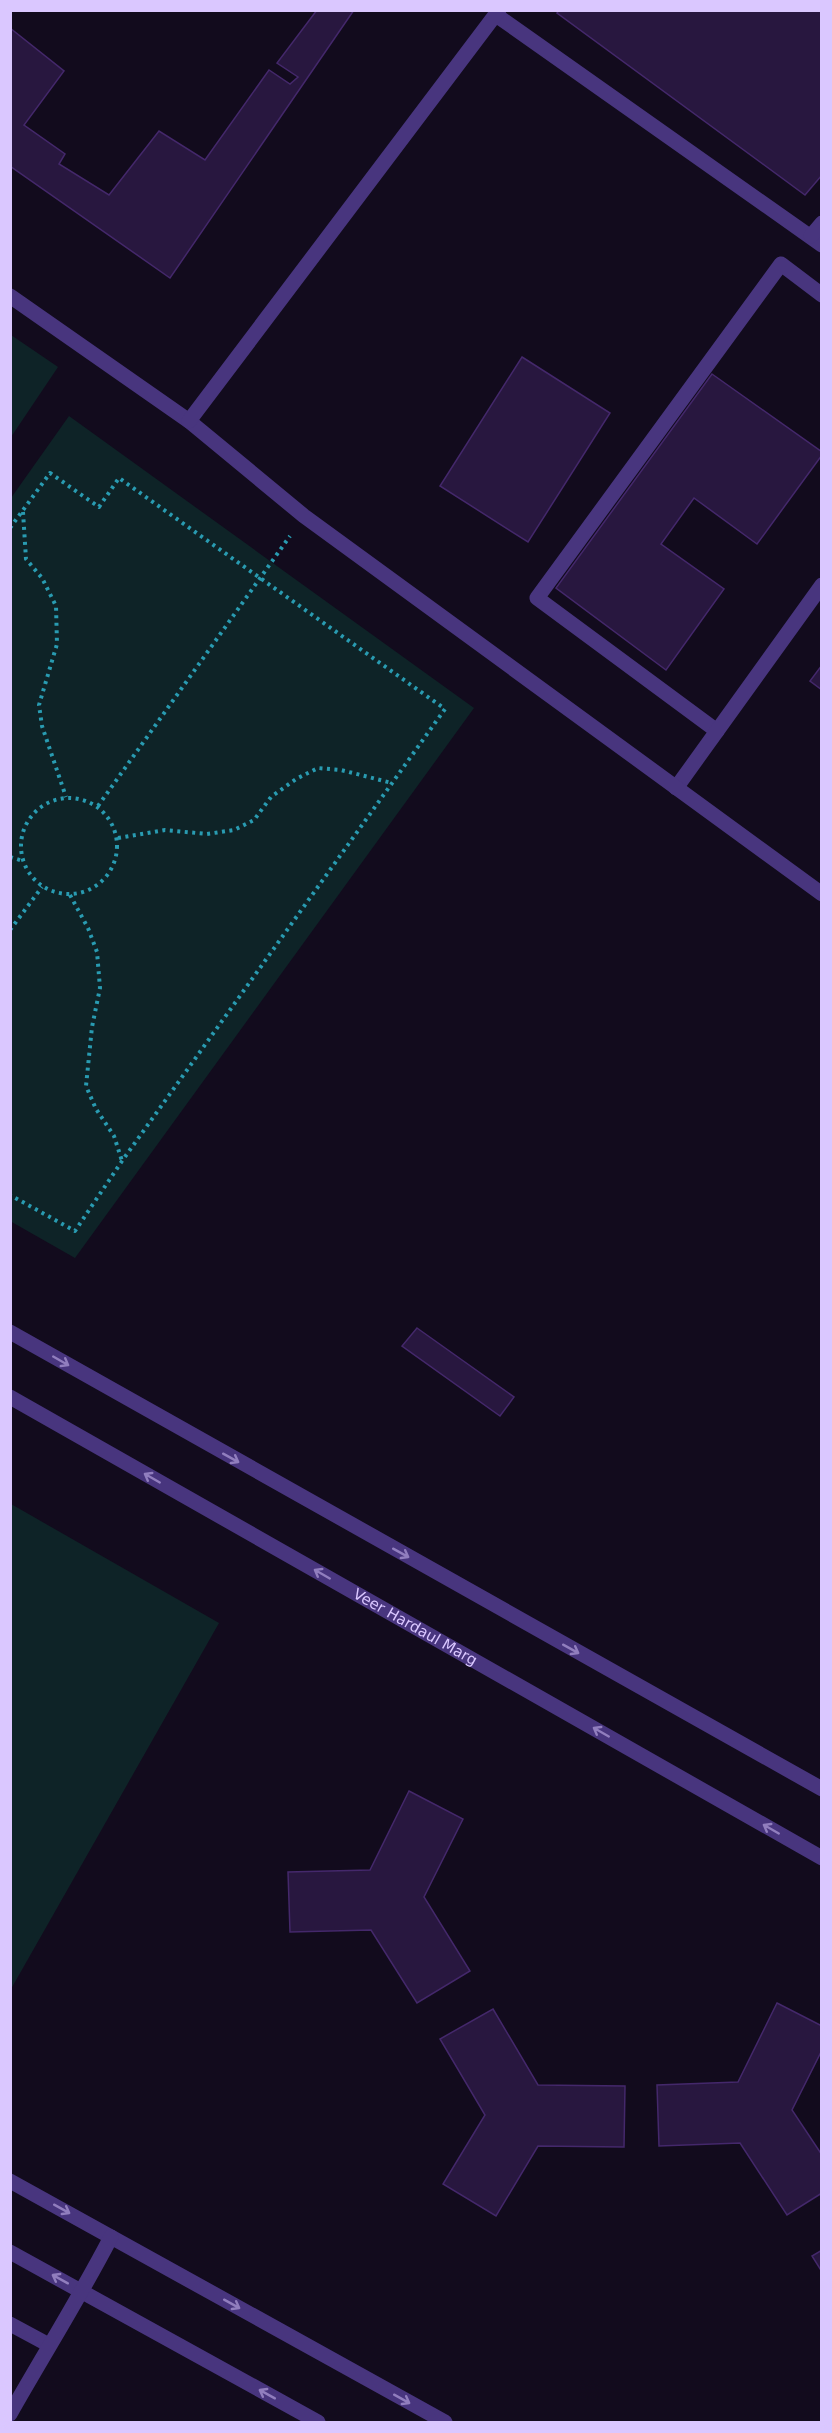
<svg xmlns="http://www.w3.org/2000/svg" width="832" height="2433" viewBox="0 0 832 2433" font-family="'DejaVu Sans',sans-serif">
  <style>
    .green { fill: #0e2327 }
    .building { fill: #28173f; stroke: #44286b; stroke-width: 1.5 }
    .lines { fill: none; stroke-linecap: round; stroke-linejoin: round }
    .path { stroke: #299bb1; stroke-width: 4; stroke-dasharray: 3 4.5; stroke-linecap: butt }
    .service { stroke: #48357e; stroke-width: 15 }
    .minor { stroke: #48357e; stroke-width: 15 }
    .tertiary { stroke: #48357e; stroke-width: 15 }
    .oneway { stroke: #917ebe }
    .labels { text-anchor: middle; dominant-baseline: central; stroke-width: 4.5; stroke-linejoin: round; paint-order: stroke }
    .street-label { font-size: 15px; fill: #dac7ff; stroke: #120b1d }
  </style>
  <rect width="100%" height="100%" fill="#120b1d"/>
  <g class="green">
    <polygon points="11,335 58,367 11,437"/>
    <polygon points="69,416 474,708 75,1258 10,1221 11,498"/>
    <polygon points="11,1504 219,1623 11,1989"/>
  </g>
  <g class="building">
    <polygon points="317,10 354,10 170,278 10,166 10,28 64,71 24,125 65,154 59,164 109,195 159,131 205,160 269,70 290,84 298,77 277,63"/>
    <polygon points="559,10 818,10 822,13 822,175 805,195 557,13"/>
    <polygon points="522,357 610,413 528,542 440,486"/>
    <polygon points="712,374 822,452 822,455 757,544 694,498 661,544 724,589 666,670 556,588"/>
    <polygon points="822,665 822,690 810,681"/>
    <polygon points="417,1328 514,1397 500,1416 402,1346"/>
    <polygon points="409,1791 463,1819 424,1897 470,1971 417,2003 371,1930 290,1932 288,1872 370,1870"/>
    <polygon points="777,2003 822,2026 822,2050 792,2110 822,2155 822,2193 787,2215 740,2143 659,2146 657,2085 738,2082"/>
    <polygon points="493,2009 538,2085 625,2086 624,2147 538,2146 496,2216 443,2184 485,2115 440,2039"/>
    <polygon points="822,2250 822,2272 812,2256"/>
  </g>
  <g class="lines">
    <g class="path">
      <polyline points="23,512 26,559 42,578 56,606 57,644 39,705 42,726 66,797"/>
      <polyline points="10,528 50,473 99,507 119,478 445,709 122,1161 75,1231 10,1195"/>
      <circle cx="69" cy="846" r="48"/>
      <polyline points="98,806 290,536"/>
      <polyline points="118,838 165,830 207,834 234,830 254,820 271,797 296,779 318,768 341,770 392,783"/>
      <polyline points="10,857 23,861"/>
      <polyline points="70,895 88,928 97,952 100,988 92,1027 86,1086 96,1109 114,1136 122,1161"/>
      <polyline points="10,930 42,887"/>
    </g>
    <g class="service">
      <polyline points="717,731 537,598 781,264 822,295"/>
      <polyline points="676,788 822,585"/>
    </g>
    <g class="minor">
      <polyline points="496,15 822,245"/>
      <polyline points="811,236 822,223"/>
      <polyline points="10,296 189,421 304,516 822,894"/>
      <polyline points="189,421 499,10"/>
      <polyline points="10,2181 445,2422"/>
      <polyline points="10,2252 318,2422"/>
      <polyline points="10,2324 49,2345"/>
      <path d="M10 2414C44 2354 80 2297 111 2237"/>
    </g>
    <g class="tertiary">
      <polyline points="10,1332 822,1789"/>
      <path id="s1" d="M10 1397 822 1858"/>
    </g>
  </g>
  <defs><path id="oneway-shaft" d="M-6 0H5M1.5-3L5.5 0L1.5 3" fill="none" stroke-width="1.6" stroke-linecap="round" stroke-linejoin="round" transform="scale(1.5)"/></defs>
  <g class="oneway">
    <use href="#oneway-shaft" transform="translate(61 1361) rotate(30)"/>
    <use href="#oneway-shaft" transform="translate(231 1458) rotate(29)"/>
    <use href="#oneway-shaft" transform="translate(152 1478) rotate(-150)"/>
    <use href="#oneway-shaft" transform="translate(401 1553) rotate(29)"/>
    <use href="#oneway-shaft" transform="translate(322 1574) rotate(-150)"/>
    <use href="#oneway-shaft" transform="translate(571 1649) rotate(29)"/>
    <use href="#oneway-shaft" transform="translate(601 1732) rotate(-150)"/>
    <use href="#oneway-shaft" transform="translate(771 1829) rotate(-150)"/>
    <use href="#oneway-shaft" transform="translate(62 2209) rotate(29)"/>
    <use href="#oneway-shaft" transform="translate(60 2279) rotate(-151)"/>
    <use href="#oneway-shaft" transform="translate(232 2304) rotate(29)"/>
    <use href="#oneway-shaft" transform="translate(267 2394) rotate(-151)"/>
    <use href="#oneway-shaft" transform="translate(402 2399) rotate(29)"/>
  </g>
  <g class="labels">
    <g class="street-label">
      <text stroke="none"><textPath href="#s1" startOffset="466">Veer Hardaul Marg</textPath></text>
    </g>
  </g>
  <rect width="832" height="2433" fill="none" stroke="#dac7ff" stroke-width="24"/>
</svg>
